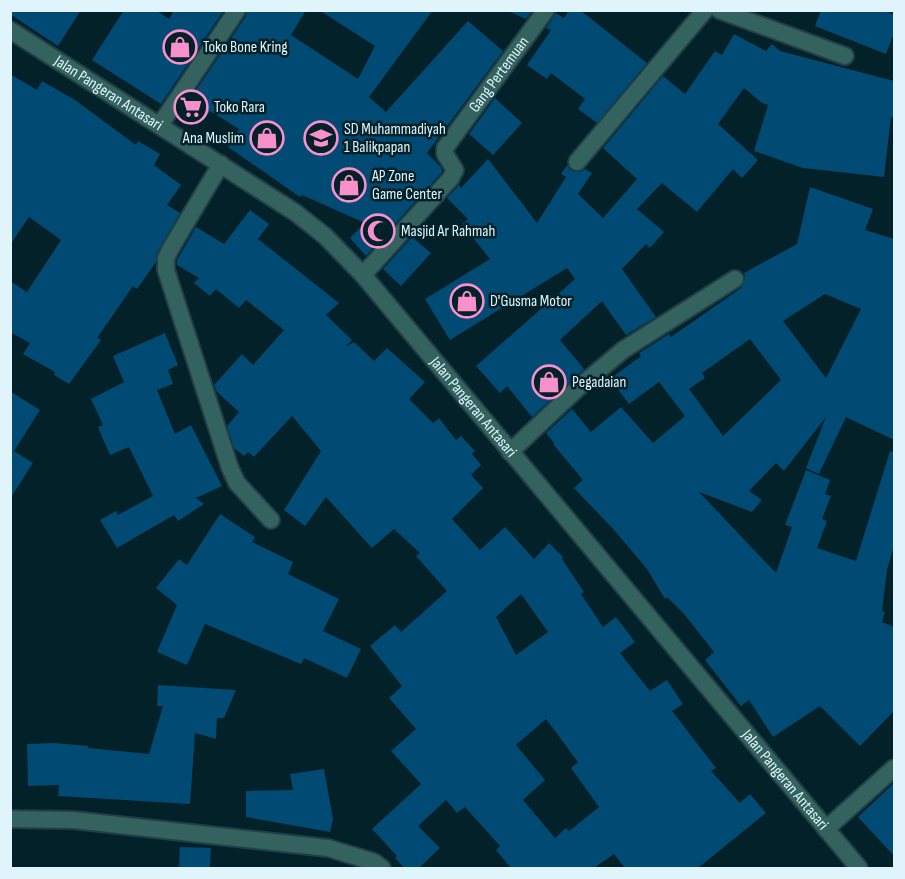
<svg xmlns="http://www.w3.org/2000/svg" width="905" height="879" viewBox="0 0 905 879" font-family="'Sofia Sans Condensed',sans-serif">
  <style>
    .building { fill: #014a73; fill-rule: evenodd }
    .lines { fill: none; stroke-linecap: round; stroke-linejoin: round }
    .minor-casing { stroke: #213f46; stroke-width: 20 }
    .minor { stroke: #33625f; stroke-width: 16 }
    .labels { text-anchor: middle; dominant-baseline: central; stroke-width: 5; stroke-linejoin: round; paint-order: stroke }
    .poi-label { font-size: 16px; fill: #e0f5fb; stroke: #022128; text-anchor: start }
    .street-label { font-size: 16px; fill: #e0f5fb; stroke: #022128 }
  </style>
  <rect width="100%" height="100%" fill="#022128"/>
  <g class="building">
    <polygon points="10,10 81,10 58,46 10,14"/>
    <polygon points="124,10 156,10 169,19 174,10 224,10 161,104 92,60"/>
    <polygon points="247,10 306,10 291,35 358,79 375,46 319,10 433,10 369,97 386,112 468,21 503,51 427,153 441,167 442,172 366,256 350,238 365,223 302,195 300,197 228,147 239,129 210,111 204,120 184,108 246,16"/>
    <polygon points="506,10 533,10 526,19"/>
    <polygon points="569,10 580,10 647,63 597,123 578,109 585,99 551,73 547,79 527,65 551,30 546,28 556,13 564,18"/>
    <polygon points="821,10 884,10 894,15 894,33 886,54 815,26"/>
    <polygon points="734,34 766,51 772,44 780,51 894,81 893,117 891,117 884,177 803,168 754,151 768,105 762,103 744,88 718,124 758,160 742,178 733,169 697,212 662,183 637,209 664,232 650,248 646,244 622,269 656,317 626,335 602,301 560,340 584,369 532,417 507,386 500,393 476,366 575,279 567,268 450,340 425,299 490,259 462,224 468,219 447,198 459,185 461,188 488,159 537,223 566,177 561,174 567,165 570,170 575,172 580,172 585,169 592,173 578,194 603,218 637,179 603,148 663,76 685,94 715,51 722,55"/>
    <polygon points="10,74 37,90 42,81 75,100 136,145 138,141 160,154 154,165 181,185 167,205 180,213 157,253 156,262 137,289 133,286 97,338 101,340 69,384 54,375 55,372 23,354 30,343 10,332 10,281 27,292 61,240 29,217 10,245"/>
    <polygon points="495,98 522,123 493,155 469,134"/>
    <path d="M810 187 873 209 865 230 894 239V440L846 417 819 474 806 468 826 417 784 471 776 463 749 491 762 500 752 512 699 492 776 573 792 527 785 525 806 470 830 480 825 494 831 496 822 519 827 521 817 548 856 561 890 451 894 452V546L887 570 882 611 885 612 882 622 894 627V711L860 746 820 706 773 737 749 700 741 706 705 660 714 652 684 614 667 597 665 599 647 569 615 531 574 488 583 480 553 444 554 443 546 433 572 409 591 432 621 407 653 443 685 416 659 382 629 404 610 379 641 356 639 353 669 334 671 337 741 288 745 279 744 273 797 244ZM825 294 861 309 826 378 783 321ZM750 339 781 380 723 436 689 389 705 378 702 373Z"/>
    <path d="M250 210 269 224 258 239 339 303 326 315 352 340 345 347 354 342 374 361 387 348 425 382 409 399 433 423 439 418 456 440 461 436 475 451 472 454 481 465 471 475 483 488 452 519 480 550 505 527 534 559 549 543 563 557 562 559 584 592 581 594 603 627 616 617 635 642 620 653 650 691 667 680 683 704 672 711 716 768 711 771 740 803 750 794 766 813 698 868H625L614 854 594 868H511L496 850 500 846 465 807 457 813 446 800 418 826 440 848 419 868H404L395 858 397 856 372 829 421 784 391 751 416 729 389 698 402 686 370 646 395 625 401 632 447 591 416 556 420 553 394 529 372 548 326 497 305 526 284 510 321 451 292 416 254 457 248 452 244 456 234 448 227 426 239 412 217 392 214 385 242 354 253 365 284 330 246 300 239 308 216 289 210 296 194 283 199 278 177 265V260L196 227 224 244ZM521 594 548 632 516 655 496 617ZM546 719 578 762 571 768 599 807 569 831 566 828 555 838 523 800 545 780 516 745Z"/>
    <polygon points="412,237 431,253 401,286 383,269"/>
    <polygon points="165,333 178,365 168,370 173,384 157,390 175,434 191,425 222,486 196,498 204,504 178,521 174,515 117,548 100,520 116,511 118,515 153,496 129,447 110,455 98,427 103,425 91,399 124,382 113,356"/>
    <polygon points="10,391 40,410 14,451 33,463 10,499"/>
    <polygon points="220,514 255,537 252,542 293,562 288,574 339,599 323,631 361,649 347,678 304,658 301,664 205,624 187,665 157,652 177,605 156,588 179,559 187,565"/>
    <polygon points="158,685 236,690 224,718 217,718 216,739 195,733 190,804 58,796 59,785 28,786 27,744 54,743 88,746 88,748 149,754 163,706 157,706"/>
    <polygon points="324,769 333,819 330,832 246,817 246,791 293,790 290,774"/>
    <polygon points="894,783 894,856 858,817"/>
    <polygon points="180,847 211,848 210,868 179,868"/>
  </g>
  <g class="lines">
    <defs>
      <g id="minor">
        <polyline points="719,10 845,56"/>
        <path id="s1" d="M10 30 296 213 325 236 363 275 859 868"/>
        <polyline points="160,125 237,10"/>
        <polyline points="577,162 705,10"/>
        <polyline points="221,164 171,248 166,258 166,270 230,468 237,483 271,520"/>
        <path id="s2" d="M363 275 451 178 455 170 445 154V148L546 10"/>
        <polyline points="510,452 578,388 623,350 735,279"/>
        <polyline points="10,819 73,820 328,848 374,862 382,868"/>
        <polyline points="826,829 894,768"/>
      </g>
    </defs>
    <use href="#minor" class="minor-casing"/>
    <use href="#minor" class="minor"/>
  </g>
  <defs>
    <symbol id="shop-ring" viewBox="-11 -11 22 22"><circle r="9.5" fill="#022128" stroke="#f890cc" stroke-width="1.5"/><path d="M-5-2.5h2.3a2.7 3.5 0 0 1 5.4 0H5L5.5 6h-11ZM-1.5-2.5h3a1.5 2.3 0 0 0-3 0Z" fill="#f890cc"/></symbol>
    <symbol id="supermarket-ring" viewBox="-11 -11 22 22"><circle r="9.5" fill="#022128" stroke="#f890cc" stroke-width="1.5"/><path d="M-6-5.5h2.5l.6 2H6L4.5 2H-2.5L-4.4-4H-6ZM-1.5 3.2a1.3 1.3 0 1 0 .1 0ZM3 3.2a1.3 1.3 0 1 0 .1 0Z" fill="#f890cc"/></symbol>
    <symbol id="school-ring" viewBox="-11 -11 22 22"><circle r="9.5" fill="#022128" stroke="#f890cc" stroke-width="1.5"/><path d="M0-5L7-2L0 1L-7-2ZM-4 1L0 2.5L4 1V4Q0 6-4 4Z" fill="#f890cc"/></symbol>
    <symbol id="mosque-ring" viewBox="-11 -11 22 22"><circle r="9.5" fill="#022128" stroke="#f890cc" stroke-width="1.5"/><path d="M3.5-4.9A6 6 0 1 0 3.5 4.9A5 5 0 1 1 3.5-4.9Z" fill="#f890cc"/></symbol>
  </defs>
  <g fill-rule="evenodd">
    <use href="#shop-ring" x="161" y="28" width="38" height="38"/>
    <use href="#supermarket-ring" x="172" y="88" width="38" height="38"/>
    <use href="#shop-ring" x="248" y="119" width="38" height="38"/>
    <use href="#school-ring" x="302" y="119" width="38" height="38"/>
    <use href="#shop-ring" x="330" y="166" width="38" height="38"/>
    <use href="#mosque-ring" x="359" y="212" width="38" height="38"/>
    <use href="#shop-ring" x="448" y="282" width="38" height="38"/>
    <use href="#shop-ring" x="530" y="363" width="38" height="38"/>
  </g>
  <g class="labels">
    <g class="poi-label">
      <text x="203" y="47">Toko Bone Kring</text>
      <text x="214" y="107">Toko Rara</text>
      <text x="344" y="129">SD Muhammadiyah<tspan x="344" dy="18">1 Balikpapan</tspan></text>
      <text x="244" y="138" text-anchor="end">Ana Muslim</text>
      <text x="372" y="176">AP Zone<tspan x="372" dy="18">Game Center</tspan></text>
      <text x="401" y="231">Masjid Ar Rahmah</text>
      <text x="490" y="301">D'Gusma Motor</text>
      <text x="572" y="382">Pegadaian</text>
    </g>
    <g class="street-label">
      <text stroke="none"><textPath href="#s2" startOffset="256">Gang Pertemuan</textPath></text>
      <text stroke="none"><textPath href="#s1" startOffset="117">Jalan Pangeran Antasari</textPath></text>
      <text stroke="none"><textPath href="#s1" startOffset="603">Jalan Pangeran Antasari</textPath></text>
      <text stroke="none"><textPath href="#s1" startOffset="1089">Jalan Pangeran Antasari</textPath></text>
    </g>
  </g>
  <rect width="905" height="879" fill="none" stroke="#e0f5fb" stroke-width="24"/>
</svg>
